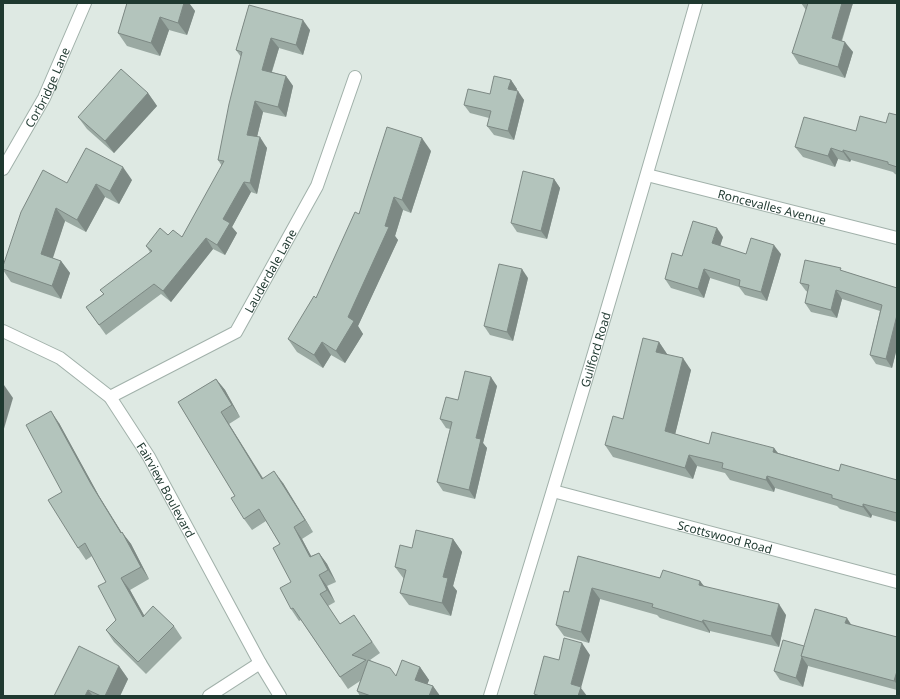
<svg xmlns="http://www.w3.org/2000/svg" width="900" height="699" viewBox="0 0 900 699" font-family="'Noto Sans',sans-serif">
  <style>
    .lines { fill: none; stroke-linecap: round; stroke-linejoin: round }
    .minor-casing { stroke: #a1b1aa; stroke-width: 14 }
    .tertiary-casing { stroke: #a1b1aa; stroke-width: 14 }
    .minor { stroke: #fff; stroke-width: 12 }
    .tertiary { stroke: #fff; stroke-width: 12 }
    .wall { fill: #9aa9a2 }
    .shaded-wall { fill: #7d8984 }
    .building { fill: #b3c4bc; stroke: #7d8984 }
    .labels { text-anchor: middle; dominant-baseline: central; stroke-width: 4; stroke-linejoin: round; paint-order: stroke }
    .street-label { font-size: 12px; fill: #1f3930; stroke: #eef6f1 }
  </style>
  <rect width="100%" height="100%" fill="#dee9e3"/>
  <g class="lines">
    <defs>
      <g id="minor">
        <path id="s1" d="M3 169 44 98 85 3"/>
        <path id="s2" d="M647 175 897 238"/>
        <path id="s3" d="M110 397 236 332 317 186 355 77"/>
        <path id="s4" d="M553 491 897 582"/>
        <polyline points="209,696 260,663"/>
      </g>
      <g id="tertiary">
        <path id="s5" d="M3 331 60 358 110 397 149 457 260 663 280 696"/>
        <path id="s6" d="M490 696C561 466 630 235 696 3"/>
      </g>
    </defs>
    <use href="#minor" class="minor-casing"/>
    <use href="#tertiary" class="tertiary-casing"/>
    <use href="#minor" class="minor"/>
    <use href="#tertiary" class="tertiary"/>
  </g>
  <g class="wall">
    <polygon points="127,3 189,3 195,11 187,35 169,30 160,56 127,46 118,33"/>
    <polygon points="801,3 853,3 842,41 853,52 845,78 799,64 792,53 806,10"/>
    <polygon points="249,5 310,30 303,55 279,48 272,72 286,76 293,86 286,117 263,112 257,137 267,148 257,194 251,192 232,227 237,233 225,255 213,249 171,302 161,294 106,335 86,307 103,294 150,252 146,246 168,235 182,237 222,166 218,160 241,57 236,50"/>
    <polygon points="511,80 517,89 516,91 524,100 514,140 494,135 487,126 489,118 470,113 464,105 490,94"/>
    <polygon points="148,93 157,106 114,153 87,129 78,117"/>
    <polygon points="897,115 897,175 895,174 893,172 851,160 850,162 838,159 835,167 803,157 795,147 856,131 886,123"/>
    <polygon points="431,151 411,213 403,210 395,236 398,240 358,326 363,334 345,363 331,355 323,368 297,352 288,339 316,298 359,214"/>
    <polygon points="554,179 560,188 547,239 517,232 511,223"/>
    <polygon points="132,180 119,204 105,197 86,232 65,221 52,258 61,261 70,273 61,299 11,282 3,270 3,266 67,183"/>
    <polygon points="723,237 720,246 746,254 781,254 767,301 745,295 739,287 710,278 704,298 671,288 665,279 682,256"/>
    <polygon points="843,271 897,288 897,348 892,368 876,364 870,355 880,311 842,299 837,318 811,312 805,303 808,292 806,291 800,283"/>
    <polygon points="528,278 513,341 490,335 484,326"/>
    <polygon points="659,342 667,354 691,370 675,434 709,444 774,448 778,453 839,471 897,480 897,522 872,515 871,518 840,509 837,506 775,488 774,492 730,480 725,473 697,466 693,479 613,457 605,445 623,419"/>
    <polygon points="216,379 225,390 240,417 229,424 263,478 283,483 313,532 302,539 311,556 319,553 327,564 336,582 327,586 335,602 328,606 340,624 354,615 380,653 370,660 396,676 420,667 429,680 427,684 433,686 440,696 360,696 357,691 360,681 348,689 301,620 299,621 291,609 291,582 280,544 266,521 252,530 244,519 235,496 178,402"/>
    <polygon points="497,386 483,443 487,448 475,499 443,491 437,482 450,429 446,428 440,419 458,400"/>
    <polygon points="59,423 99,496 122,533 131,544 149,579 130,590 144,615 174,626 182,638 146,674 114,642 106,630 116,620 106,582 92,556 86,560 78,548 62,492"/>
    <polygon points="453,539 462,552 453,586 457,591 451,616 409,605 400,593 404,579 395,567 412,548"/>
    <polygon points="660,578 700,581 704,586 786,615 779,647 710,631 710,633 660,618 657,615 600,599 589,643 564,636 556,625 569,592"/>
    <polygon points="851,625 897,637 897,690 808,666 803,687 780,680 774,671 804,646"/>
    <polygon points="119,666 128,679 120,696 54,696"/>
  </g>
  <g class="shaded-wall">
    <polygon points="184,3 189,3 195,11 187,35 178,23"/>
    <polygon points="842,3 853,3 839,48 832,38"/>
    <polygon points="160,17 169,30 160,56 151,43"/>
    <polygon points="303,20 310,30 303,55 296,45"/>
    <polygon points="271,38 279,48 269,80 262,70"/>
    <polygon points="845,42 853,52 845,78 838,67"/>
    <polygon points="286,76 293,86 286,117 278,107"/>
    <polygon points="511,80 517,89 514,98 508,89"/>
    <polygon points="518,91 524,100 514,140 508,131"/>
    <polygon points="148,93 157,106 114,153 105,141"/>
    <polygon points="255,101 263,112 255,145 247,135"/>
    <polygon points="260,137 267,148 257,194 250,183"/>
    <polygon points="422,138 431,151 411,213 402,200"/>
    <polygon points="831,148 838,159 835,167 828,156"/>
    <polygon points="843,150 851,160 850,162 843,152"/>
    <polygon points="123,167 132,180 119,204 110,191"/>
    <polygon points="554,179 560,188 547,239 541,231"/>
    <polygon points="244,182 251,192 232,227 237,233 225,255 217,245 223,219"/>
    <polygon points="96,184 105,197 86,232 77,220"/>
    <polygon points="394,197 403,210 395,236 398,240 358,326 363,334 345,363 336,351 348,317 385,226"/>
    <polygon points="56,208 65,221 50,267 41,254"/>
    <polygon points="717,228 723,237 718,252 712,243"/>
    <polygon points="206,238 213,249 171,302 163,291"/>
    <polygon points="774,245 781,254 767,301 761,292"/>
    <polygon points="61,261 70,273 61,299 52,286"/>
    <polygon points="522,269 528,278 513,341 507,332"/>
    <polygon points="704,269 710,278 704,298 698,289"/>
    <polygon points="836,290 842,299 837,318 831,310"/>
    <polygon points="897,315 897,348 892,368 886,359"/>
    <polygon points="322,342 331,355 323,368 314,355"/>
    <polygon points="659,342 667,354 665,363 656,352"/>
    <polygon points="683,358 691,370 673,443 665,431"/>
    <polygon points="491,377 497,386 483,443 487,448 475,499 469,490 476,438"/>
    <polygon points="216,379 225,390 240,417 232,405"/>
    <polygon points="4,385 13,398 3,432 3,387"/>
    <polygon points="51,411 59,423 99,496 125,538 122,532 131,544 149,579 141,567 121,533 91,484"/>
    <polygon points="221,412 229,424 270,490 262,479"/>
    <polygon points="774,448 782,459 773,452"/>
    <polygon points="689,455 697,466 693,479 685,468"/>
    <polygon points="274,471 283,483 313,532 305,520"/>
    <polygon points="767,476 775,488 774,492 766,480"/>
    <polygon points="863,504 872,515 871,518 863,507"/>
    <polygon points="294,527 302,539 318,569 310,557"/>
    <polygon points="453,539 462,552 453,586 457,591 451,616 442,603 443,577"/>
    <polygon points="319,553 327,564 336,582 328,570"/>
    <polygon points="319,575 327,586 335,602 327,590"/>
    <polygon points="121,578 130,590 151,628 143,617"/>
    <polygon points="700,581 708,592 699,585"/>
    <polygon points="592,588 600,599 589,643 581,632"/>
    <polygon points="779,604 786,615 779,647 771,636"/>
    <polygon points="847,618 854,629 845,623"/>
    <polygon points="703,620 710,631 710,633 702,622"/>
    <polygon points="582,643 590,655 581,688 587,696 578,696 571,684"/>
    <polygon points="802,657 808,666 803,687 796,678"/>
    <polygon points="119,666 128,679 120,696 105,696"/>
    <polygon points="420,667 429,680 424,693 415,680"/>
    <polygon points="897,671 897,684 894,681"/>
    <polygon points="433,686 440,696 429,696"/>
    <polygon points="88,690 93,696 85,696"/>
  </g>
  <g class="building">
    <polygon points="127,3 184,3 178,23 160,17 151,43 118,33"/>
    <polygon points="808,3 842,3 832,38 845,42 838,67 792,53"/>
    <polygon points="249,5 303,20 296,45 271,38 262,70 286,76 278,107 255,101 247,135 260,137 250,183 244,182 223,219 230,223 217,245 206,238 163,291 154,284 99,325 86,307 104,294 100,290 152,251 146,246 160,228 168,235 173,230 182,237 224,161 218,160 229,104 242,52 236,50"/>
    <polygon points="121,69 148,93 105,141 78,117"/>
    <polygon points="494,76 511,80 508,89 518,91 508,131 487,126 491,111 464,105 468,89 490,94"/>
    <polygon points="889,113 897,115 897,167 888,164 888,162 843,150 843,152 831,148 828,156 795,147 804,117 856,131 860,116 886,123"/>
    <polygon points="387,127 422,138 402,200 394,197 385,226 389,227 348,317 354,321 336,351 322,342 314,355 288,339 314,296 316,298 355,212 359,214"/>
    <polygon points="86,148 123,167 110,191 96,184 77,220 56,208 41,254 61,261 52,286 3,269 3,266 21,212 43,170 67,183"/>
    <polygon points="523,171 554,179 541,231 511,223"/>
    <polygon points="693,221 717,228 712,243 746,254 751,238 774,245 761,292 739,286 740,280 704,269 698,289 665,279 672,253 682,256"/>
    <polygon points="805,260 841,268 840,270 897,288 897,315 886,359 870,355 882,305 836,290 831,310 805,303 809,285 800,283"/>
    <polygon points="499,264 522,269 507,332 484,326"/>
    <polygon points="643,338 659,342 656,352 683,358 665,431 709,444 712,432 774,448 773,452 839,471 841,464 897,480 897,513 863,504 863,507 832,498 832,495 767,476 766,480 722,468 723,463 689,455 685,468 605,445 613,416 623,419"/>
    <polygon points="465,371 491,377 476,438 481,439 469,490 437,482 452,422 440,419 446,397 458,400"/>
    <polygon points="216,379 232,405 221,412 262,479 274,471 305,520 294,527 310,557 319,553 328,570 319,575 327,590 320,594 340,624 354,615 372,642 352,655 366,660 340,677 293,608 291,609 280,588 291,582 273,548 280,544 259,509 244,519 231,498 235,496 178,402"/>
    <polygon points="51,411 91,484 121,533 122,532 141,567 121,578 143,617 153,606 174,626 138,662 106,630 116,620 98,586 106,582 85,543 78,548 48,500 62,492 26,425"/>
    <polygon points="416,530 453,539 443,577 448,578 442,603 400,593 406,570 395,567 400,545 412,548"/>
    <polygon points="578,556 660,578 663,570 700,581 699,585 779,604 771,636 703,620 702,622 652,607 653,604 592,588 581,632 556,625 564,591 569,592"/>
    <polygon points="815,609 847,618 845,623 897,637 897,671 894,681 801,656"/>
    <polygon points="564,638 582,643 571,684 581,687 578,696 540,696 534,694 544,656 559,660"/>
    <polygon points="783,640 804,646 801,656 802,657 796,678 774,671"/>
    <polygon points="79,646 119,666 105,696 101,696 88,690 85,696 54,696"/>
    <polygon points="368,660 390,668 396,676 402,660 420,667 415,680 433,686 429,696 371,696 357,691"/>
  </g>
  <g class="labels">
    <g class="street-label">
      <text stroke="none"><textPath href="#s1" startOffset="93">Corbridge Lane</textPath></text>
      <text stroke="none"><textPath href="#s2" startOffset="129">Roncevalles Avenue</textPath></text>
      <text stroke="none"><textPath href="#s3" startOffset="212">Lauderdale Lane</textPath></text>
      <text stroke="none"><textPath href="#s6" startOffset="362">Guilford Road</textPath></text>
      <text stroke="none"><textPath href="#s5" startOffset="235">Fairview Boulevard</textPath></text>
      <text stroke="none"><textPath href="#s4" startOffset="178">Scottswood Road</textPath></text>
    </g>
  </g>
  <rect width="900" height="699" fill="none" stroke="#1f3930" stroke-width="8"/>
</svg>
